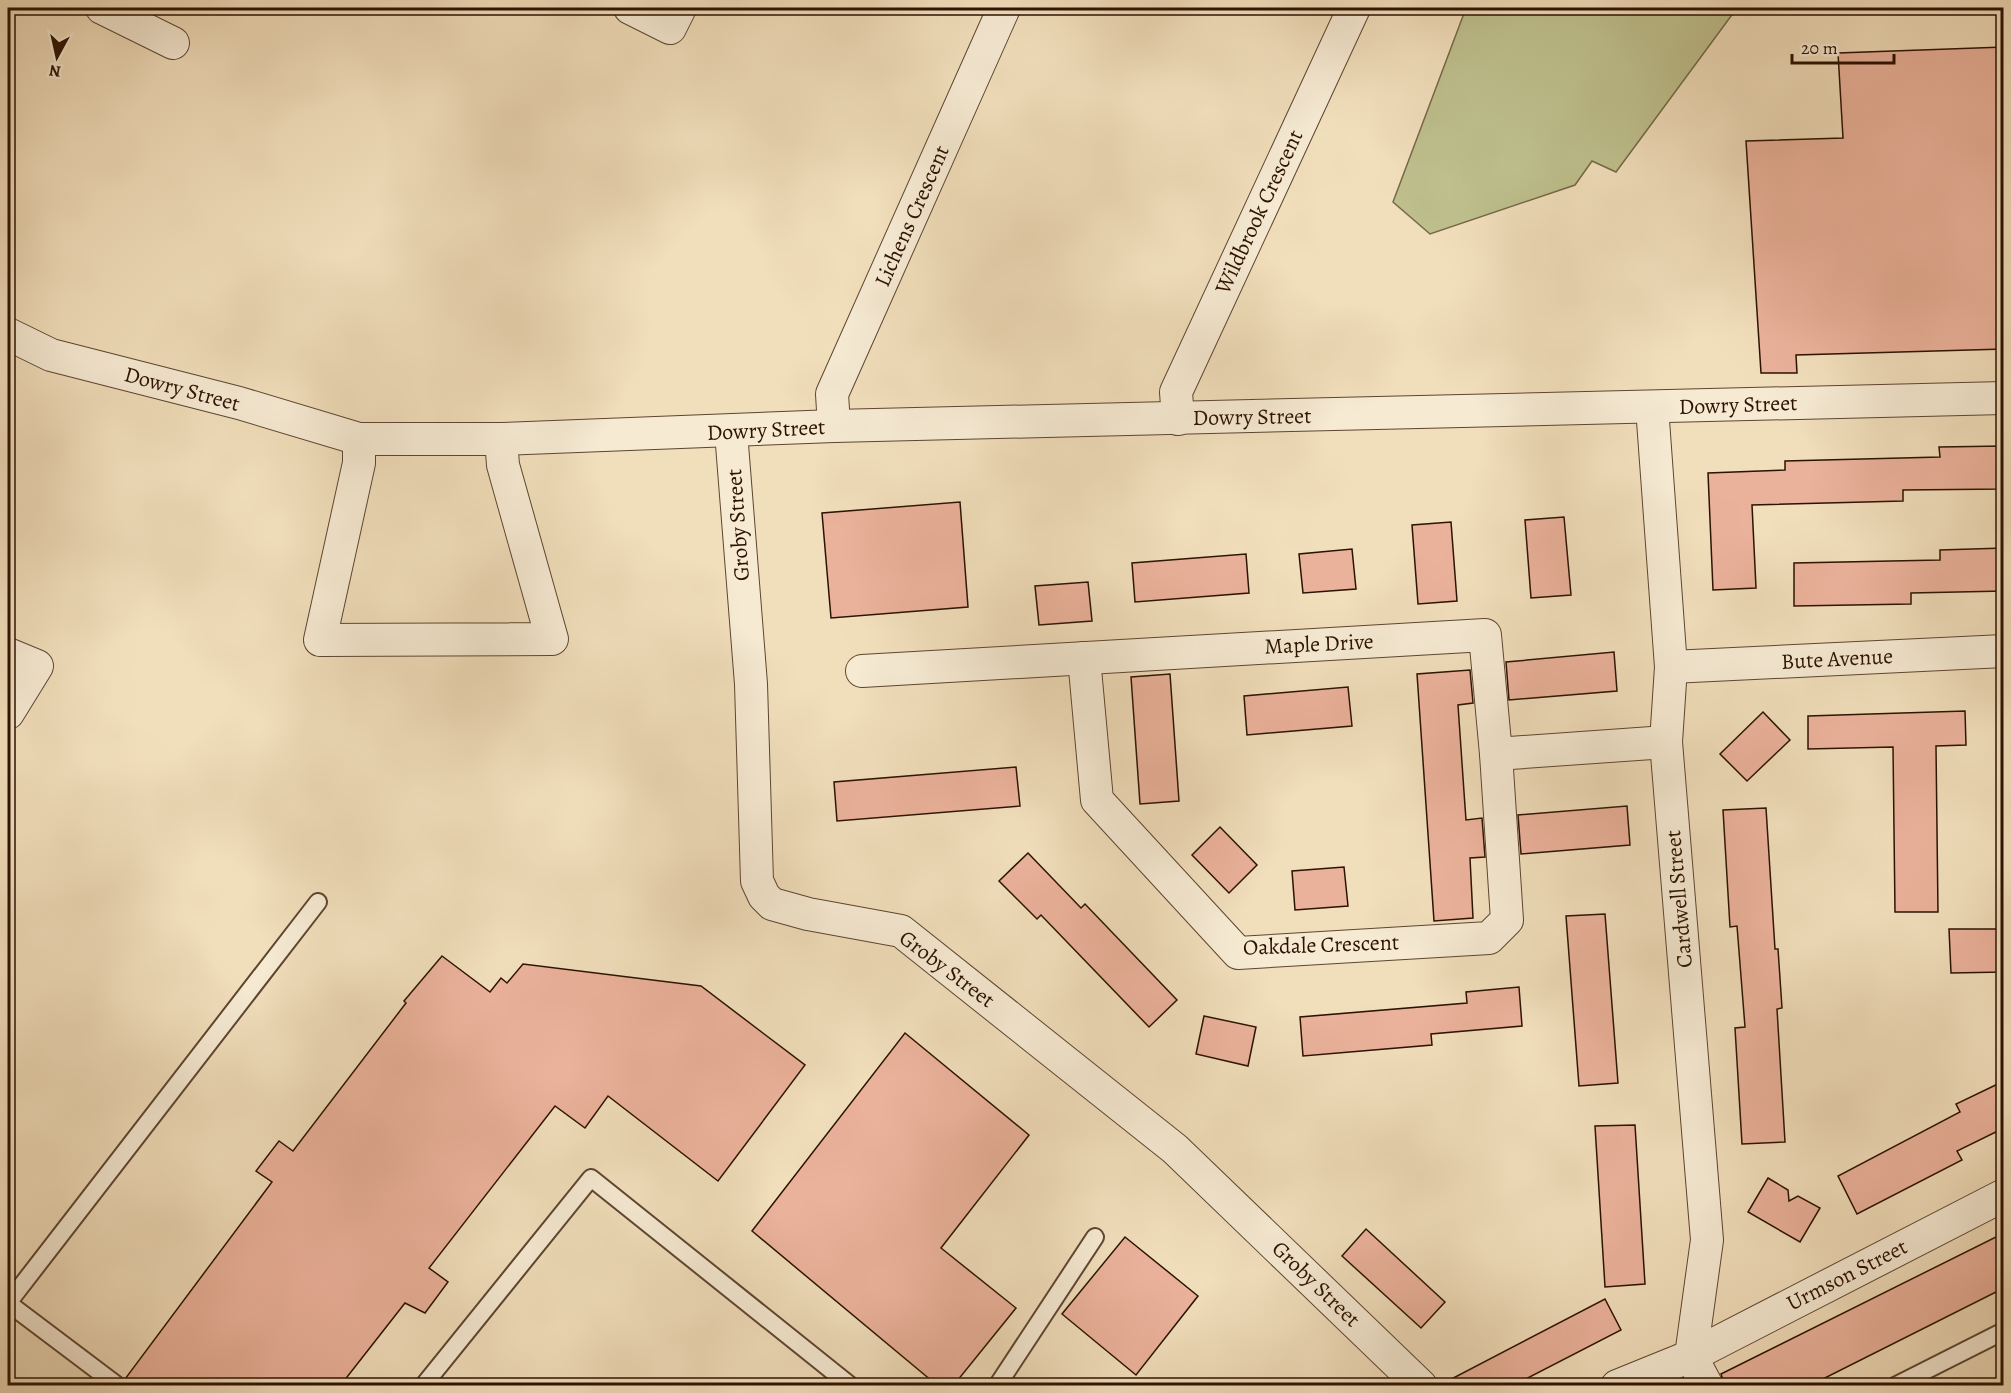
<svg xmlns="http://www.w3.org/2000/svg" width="2011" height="1393" viewBox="0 0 2011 1393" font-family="Alegreya,serif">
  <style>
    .green { fill: #bec08d; stroke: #756948; stroke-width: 1.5 }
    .building { fill: #ebb29b; stroke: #2c1202; stroke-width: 1.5 }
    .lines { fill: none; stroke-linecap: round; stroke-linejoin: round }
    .lane-casing { stroke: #5d4530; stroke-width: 20 }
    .street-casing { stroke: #5d4530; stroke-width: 34 }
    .lane { stroke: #f6ead3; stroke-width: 16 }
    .street { stroke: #f6ead3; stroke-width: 32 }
    .labels { text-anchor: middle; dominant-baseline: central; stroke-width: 4.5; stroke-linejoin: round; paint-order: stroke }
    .street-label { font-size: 22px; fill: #2c1202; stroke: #f6ead3 }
  </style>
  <rect width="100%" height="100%" fill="#f1debb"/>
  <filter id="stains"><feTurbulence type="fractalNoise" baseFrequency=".00333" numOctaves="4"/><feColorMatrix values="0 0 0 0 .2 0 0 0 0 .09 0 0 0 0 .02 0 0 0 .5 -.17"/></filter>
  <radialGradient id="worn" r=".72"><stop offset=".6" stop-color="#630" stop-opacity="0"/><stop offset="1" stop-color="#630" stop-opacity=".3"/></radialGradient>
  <polygon class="green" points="1466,8 1737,8 1616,172 1592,161 1575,185 1430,234 1393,202"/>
  <g class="building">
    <polygon points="2004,47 2004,349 1796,355 1797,373 1761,373 1746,141 1843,138 1838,53"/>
    <polygon points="2004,446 2004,489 1903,490 1903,501 1752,505 1756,588 1713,590 1708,473 1785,470 1785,461 1940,457 1939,447"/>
    <polygon points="960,502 968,607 831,618 822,513"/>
    <polygon points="1564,517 1571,595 1531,598 1525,520"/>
    <polygon points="1451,522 1457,601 1418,604 1412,525"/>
    <polygon points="2004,548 2004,591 1911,593 1911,604 1794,606 1794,563 1940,560 1940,550"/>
    <polygon points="1352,549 1356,589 1303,593 1299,554"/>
    <polygon points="1246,554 1249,593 1135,602 1132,563"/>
    <polygon points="1088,582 1092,621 1039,625 1035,586"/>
    <polygon points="1614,652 1617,691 1509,700 1506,662"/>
    <polygon points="1470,670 1473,703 1458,705 1464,792 1466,820 1482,818 1485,857 1470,858 1473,918 1434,921 1417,674"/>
    <polygon points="1170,674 1179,801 1140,804 1131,677"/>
    <polygon points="1348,687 1352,726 1247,735 1244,696"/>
    <polygon points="1965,711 1966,745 1936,746 1938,912 1895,912 1893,747 1808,749 1808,716"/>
    <polygon points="1763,712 1790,740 1747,781 1720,754"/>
    <polygon points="1016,767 1020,806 837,821 834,782"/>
    <polygon points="1627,806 1630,845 1521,854 1518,815"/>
    <polygon points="1766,808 1775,949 1778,949 1782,1008 1777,1009 1785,1142 1742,1144 1735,1028 1745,1027 1737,926 1730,927 1723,810"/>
    <polygon points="1220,827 1257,865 1229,893 1192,855"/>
    <polygon points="1028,853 1081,908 1085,904 1177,1000 1149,1027 1041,915 1037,919 999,881"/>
    <polygon points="1344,867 1348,906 1295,910 1292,871"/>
    <polygon points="1605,914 1618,1083 1579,1086 1566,916"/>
    <polygon points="1949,929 2004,929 2004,972 1951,973"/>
    <polygon points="442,956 490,992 501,978 507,983 523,964 701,986 805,1065 718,1181 608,1096 585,1128 555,1106 429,1268 448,1282 425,1313 405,1303 340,1386 128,1386 125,1379 272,1182 256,1171 279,1141 293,1151 406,1003 404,1001"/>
    <polygon points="1519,987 1522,1026 1431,1034 1432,1045 1303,1056 1300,1017 1467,1003 1466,992"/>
    <polygon points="1204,1016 1256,1027 1248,1066 1196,1054"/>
    <polygon points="905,1033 1029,1135 941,1248 1016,1308 953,1386 938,1386 752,1231"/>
    <polygon points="2004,1081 2004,1128 1957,1151 1962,1160 1857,1214 1838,1176 1960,1112 1956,1104"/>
    <polygon points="1635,1125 1645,1284 1605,1287 1595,1126"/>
    <polygon points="1768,1178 1788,1190 1789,1201 1798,1196 1820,1208 1800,1242 1748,1212"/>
    <polygon points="1366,1229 1445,1302 1421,1328 1342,1256"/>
    <polygon points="2004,1233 2004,1288 1809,1386 1725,1386 1721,1374"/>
    <polygon points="1125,1237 1198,1296 1136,1375 1062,1314"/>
    <polygon points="1605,1299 1621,1330 1512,1386 1438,1386"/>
  </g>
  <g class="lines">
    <defs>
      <g id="lane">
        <polyline points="118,1386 8,1303 318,902"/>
        <polyline points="423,1386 591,1178 851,1386"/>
        <polyline points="997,1386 1095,1237"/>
        <polyline points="1895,1386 2004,1331"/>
      </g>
      <g id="street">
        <polyline points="102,8 173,43"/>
        <polyline points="630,8 670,28 680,8"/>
        <polyline points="8,334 51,355 239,403 359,439 501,439 834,426 2004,398"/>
        <polyline points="1652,407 1671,667 1666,742 1707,1240 1691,1356 1707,1386"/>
        <polyline points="1178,419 1176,392 1354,8"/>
        <polyline points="834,426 832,394 1004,8"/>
        <polyline points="731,432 751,684 757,881 764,896 772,904 808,914 901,931 1175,1149 1421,1386"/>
        <polyline points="359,439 359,463 320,640 552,639 503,465 501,439"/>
        <polyline points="8,654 37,666 8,713"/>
        <polyline points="1084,658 1097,800 1238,953 1489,938 1507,920 1496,754"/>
        <polyline points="1671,667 2004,651"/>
        <polyline points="862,671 1485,635 1496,754 1666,742"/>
        <polyline points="1617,1386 1691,1356 2004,1195"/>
      </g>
    </defs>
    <use href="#lane" class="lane-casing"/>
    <use href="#street" class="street-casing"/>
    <use href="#lane" class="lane"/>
    <use href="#street" class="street"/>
  </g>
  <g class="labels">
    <g class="street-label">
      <text transform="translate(1259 212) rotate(-65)">Wildbrook Crescent</text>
      <text transform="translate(912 216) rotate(-66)">Lichens Crescent</text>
      <text transform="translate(182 389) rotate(15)">Dowry Street</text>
      <text transform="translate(1738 405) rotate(-2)">Dowry Street</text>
      <text transform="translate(1252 417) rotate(-1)">Dowry Street</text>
      <text transform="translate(766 430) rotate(-3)">Dowry Street</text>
      <text transform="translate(738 525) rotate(-94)">Groby Street</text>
      <text transform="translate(1319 644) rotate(-3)">Maple Drive</text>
      <text transform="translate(1837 659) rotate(-3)">Bute Avenue</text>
      <text transform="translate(1679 899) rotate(-95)">Cardwell Street</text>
      <text transform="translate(1321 945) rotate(-2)">Oakdale Crescent</text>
      <text transform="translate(947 969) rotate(37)">Groby Street</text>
      <text transform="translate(1847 1275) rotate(-27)">Urmson Street</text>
      <text transform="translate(1316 1284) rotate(44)">Groby Street</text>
    </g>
  </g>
  <rect width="2011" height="1393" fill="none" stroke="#f1debb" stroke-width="30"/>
  <rect x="9" y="9" width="1993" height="1375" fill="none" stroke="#2c1202" stroke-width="3"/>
  <rect x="15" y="15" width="1981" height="1363" fill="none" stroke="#2c1202" stroke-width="1.5"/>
  <g transform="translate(57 57) rotate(188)" stroke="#f6ead3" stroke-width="4.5" paint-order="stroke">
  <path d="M0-4.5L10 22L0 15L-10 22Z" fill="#2c1202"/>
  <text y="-9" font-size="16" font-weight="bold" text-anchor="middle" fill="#2c1202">N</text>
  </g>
  <path d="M1792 54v9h102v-9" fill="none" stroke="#2c1202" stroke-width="3"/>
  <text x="1801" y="54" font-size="18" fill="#2c1202" stroke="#f6ead3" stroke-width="4.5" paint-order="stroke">20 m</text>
  <rect width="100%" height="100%" filter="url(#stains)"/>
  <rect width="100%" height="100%" fill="url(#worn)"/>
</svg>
